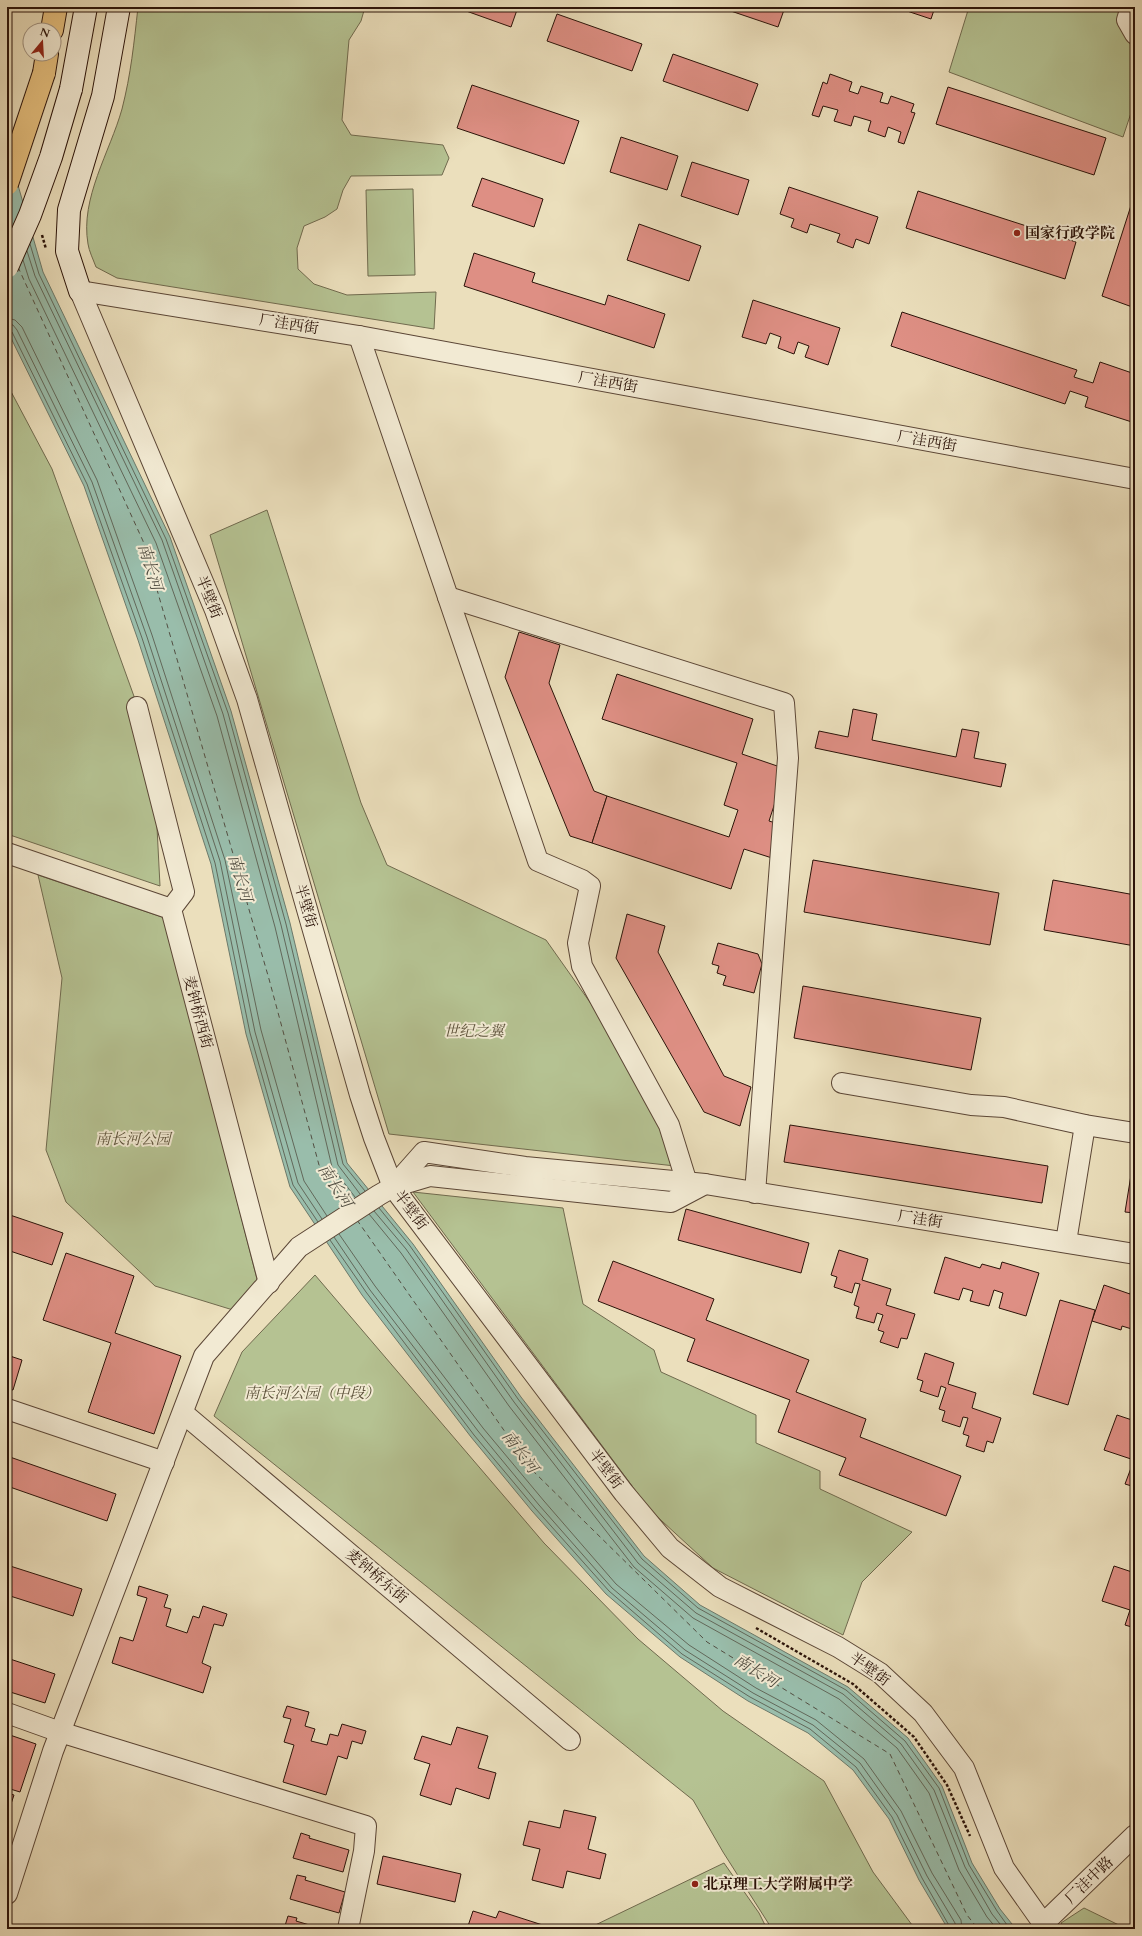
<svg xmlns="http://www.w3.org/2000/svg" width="1142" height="1936" viewBox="0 0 1142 1936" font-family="Cardo,'Noto Serif SC',serif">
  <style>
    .green { fill: #b5c292; stroke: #706a4e }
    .water { fill: #99bdab; stroke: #6d796a }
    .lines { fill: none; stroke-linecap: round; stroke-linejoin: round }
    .shore { stroke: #62685a; stroke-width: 1 }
    .ferry { stroke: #524e42; stroke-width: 1; stroke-dasharray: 5 4; stroke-linecap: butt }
    .building { fill: #de8f84; stroke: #2b1309 }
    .street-casing { stroke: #5b4636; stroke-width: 22 }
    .secondary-casing { stroke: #2b1309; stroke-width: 24 }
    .highway-casing { stroke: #2b1309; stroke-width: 24 }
    .path { stroke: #2b1309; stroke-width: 2.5; stroke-dasharray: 3 2; stroke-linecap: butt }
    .street { stroke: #f2ead3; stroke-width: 20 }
    .secondary { stroke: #f2ead3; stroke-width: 22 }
    .highway { stroke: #e6c07e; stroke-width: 22 }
    .secondary-bridge-casing { stroke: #2b1309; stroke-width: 24; stroke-linecap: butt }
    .highway-bridge-casing { stroke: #2b1309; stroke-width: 24; stroke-linecap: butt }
    .secondary-bridge { stroke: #f2ead3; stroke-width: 22 }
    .highway-bridge { stroke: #e6c07e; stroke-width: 22 }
    .poi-dot { fill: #8f2418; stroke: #f2ead3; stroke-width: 1.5 }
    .labels { text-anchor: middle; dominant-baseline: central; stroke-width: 4; stroke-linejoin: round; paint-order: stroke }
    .poi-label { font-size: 15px; font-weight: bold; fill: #2b1309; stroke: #f2ead3; text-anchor: start }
    .street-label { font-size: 15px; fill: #2b1309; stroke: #f2ead3 }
    .park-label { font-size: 15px; font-style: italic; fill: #5b5039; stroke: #f2ead3 }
    .water-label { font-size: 16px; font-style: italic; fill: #524e42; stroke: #f2ead3 }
  </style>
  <rect width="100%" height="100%" fill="#ebdfbc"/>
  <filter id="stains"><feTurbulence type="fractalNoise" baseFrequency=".005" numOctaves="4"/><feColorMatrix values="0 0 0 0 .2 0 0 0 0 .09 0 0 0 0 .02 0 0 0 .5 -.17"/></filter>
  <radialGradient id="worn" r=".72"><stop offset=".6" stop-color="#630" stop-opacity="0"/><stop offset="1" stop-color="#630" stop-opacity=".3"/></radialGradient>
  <g class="green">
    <path d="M138 7H365L361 21 349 40 342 120 351 135 443 145 449 158 442 175 351 176 343 190 337 209 325 217 304 226 297 248 298 269 314 284 347 295 436 292 434 329 117 278 96 267C93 259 89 251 88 244 80 198 110 152 122 109 131 74 134 43 138 7Z"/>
    <polygon points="969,7 1135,7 1135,101 1123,137 949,72"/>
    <polygon points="413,189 415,275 368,276 366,190"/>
    <polygon points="7,384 52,469 153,749 160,886 7,834"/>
    <polygon points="267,510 361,803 387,865 546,940 678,1127 675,1166 389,1134 210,535"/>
    <polygon points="38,875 165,918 258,1283 233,1310 155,1286 66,1202 46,1150 62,978"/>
    <polygon points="413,1192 563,1208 583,1304 654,1350 661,1372 756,1415 756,1443 820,1471 820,1489 912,1532 862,1582 843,1635 713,1568 650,1510"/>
    <polygon points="315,1275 544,1543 638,1639 723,1711 824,1781 873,1872 915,1929 772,1929 723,1852 693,1800 214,1416 242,1352"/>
    <polygon points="724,1863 759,1913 767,1929 587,1929"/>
    <polygon points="1084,1908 1127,1929 1065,1929 1061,1923"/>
  </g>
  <polygon class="water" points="7,147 43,272 170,537 231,711 290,923 347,1163 413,1244 521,1397 644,1556 700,1605 848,1687 908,1738 942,1786 972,1863 1000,1909 1016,1929 948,1929 919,1880 889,1819 853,1770 808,1733 748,1701 680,1657 606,1594 532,1511 471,1437 362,1295 290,1187 246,1034 211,864 138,640 84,486 7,330"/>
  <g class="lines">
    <g class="shore">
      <polyline points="30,244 39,274 166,539 228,713 286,924 343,1164 365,1191"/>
      <polyline points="27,251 35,276 162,540 223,714 281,925 338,1165 360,1194"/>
      <polyline points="23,260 29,279 156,543 217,716 275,927 332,1167 355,1197"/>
      <polyline points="7,318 15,320 22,327 97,480 152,635 225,860 261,1030 304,1181 327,1216"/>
      <polyline points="7,324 13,325 17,330 92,482 147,637 220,861 255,1032 298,1183 322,1219"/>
      <polyline points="7,329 12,332 87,484 142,638 215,863 250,1033 293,1185 318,1222"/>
      <polyline points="379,1208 410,1246 518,1399 642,1559 698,1608 846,1690 905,1741 939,1788 969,1865 997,1911 1010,1929"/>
      <polyline points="374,1211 406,1249 514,1402 638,1563 696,1613 843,1694 901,1744 934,1790 965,1867 992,1914 1004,1929"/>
      <polyline points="369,1214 401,1253 509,1406 634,1567 693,1618 839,1699 897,1748 929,1793 959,1870 987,1917 997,1929"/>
      <polyline points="339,1234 375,1286 483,1428 544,1501 616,1584 689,1645 756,1688 816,1720 864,1759 901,1811 932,1873 961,1920 962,1929"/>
      <polyline points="334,1237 370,1290 478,1431 539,1505 612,1588 685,1650 753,1693 813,1725 860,1763 897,1815 927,1876 955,1923 956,1929"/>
      <polyline points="330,1240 366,1292 474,1435 535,1508 609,1591 682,1654 750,1697 810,1729 856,1767 892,1817 922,1878 951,1929"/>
    </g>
    <g class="ferry">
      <polyline points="18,267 143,541 269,979 319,1165 346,1204"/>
      <polyline points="357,1220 531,1469 707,1642 890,1754 967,1915 978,1929"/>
    </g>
  </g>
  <g class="building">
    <polygon points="455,7 518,7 511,27"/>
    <polygon points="719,7 785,7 778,27"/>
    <polygon points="895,7 935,7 931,19"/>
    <polygon points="557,14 642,44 632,71 547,41"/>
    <polygon points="673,54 758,84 748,111 663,81"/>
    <polygon points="830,74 852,82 849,91 858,94 861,86 883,93 880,102 888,104 891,96 914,104 911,112 915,113 904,144 898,142 901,132 888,127 885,137 868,131 871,121 854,116 851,126 834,121 838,110 823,106 819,117 812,115 823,82 827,84"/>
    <polygon points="472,85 579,121 564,164 457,128"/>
    <polygon points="948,87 1106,138 1094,175 936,124"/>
    <polygon points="621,137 678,156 667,190 610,172"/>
    <polygon points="692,162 749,180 738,215 681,196"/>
    <polygon points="482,178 543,199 534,227 472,206"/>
    <polygon points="789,187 878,217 869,244 856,239 853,248 837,242 840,234 810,224 807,233 791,227 794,219 780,214"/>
    <polygon points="918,191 1076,242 1065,279 906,228"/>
    <polygon points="1135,193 1135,308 1102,296"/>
    <polygon points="639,224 701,246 689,281 627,260"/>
    <polygon points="474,253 535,273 532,282 605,305 608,295 665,314 654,348 464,286"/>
    <polygon points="753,300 840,328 828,365 805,357 809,346 798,342 794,354 778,348 781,337 770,333 766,344 742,337"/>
    <polygon points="902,312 1077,370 1074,377 1093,383 1100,362 1135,374 1135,423 1085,407 1088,397 1070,391 1065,404 891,346"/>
    <polygon points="519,632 560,645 549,683 594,791 607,796 592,843 570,836 505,677"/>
    <polygon points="617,674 753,719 742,754 786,769 769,821 782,825 772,858 744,849 731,889 592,843 607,796 729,837 738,810 724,805 737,763 602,719"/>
    <polygon points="853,709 877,714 872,740 956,757 962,729 979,732 974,758 1006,764 1001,787 815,748 819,731 848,737"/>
    <polygon points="813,860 999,893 990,945 804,912"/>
    <polygon points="1053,880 1135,895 1135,946 1044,930"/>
    <polygon points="627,914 665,926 658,952 724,1076 751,1087 740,1126 704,1112 616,958"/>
    <polygon points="718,943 758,954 762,964 754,993 723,985 726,976 717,973 719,966 712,964"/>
    <polygon points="803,986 981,1018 971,1070 794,1038"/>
    <polygon points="790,1125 1048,1166 1042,1203 784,1162"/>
    <polygon points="1131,1175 1135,1175 1135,1213 1125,1212"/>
    <polygon points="686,1209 809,1243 801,1273 678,1240"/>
    <polygon points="7,1214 63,1233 52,1265 7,1250"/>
    <polygon points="839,1250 868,1259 862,1280 891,1289 886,1305 915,1314 907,1339 901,1338 898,1348 880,1342 884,1332 878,1330 883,1315 877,1313 874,1323 856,1318 859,1307 854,1305 860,1284 855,1283 852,1293 834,1287 837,1277 831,1275"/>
    <polygon points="66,1253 134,1276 115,1333 181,1356 154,1434 88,1412 111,1343 43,1320"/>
    <polygon points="945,1257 980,1268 982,1264 1000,1269 1002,1262 1039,1273 1026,1316 999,1308 1003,1293 994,1290 989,1306 970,1301 973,1291 963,1288 959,1300 934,1293"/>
    <polygon points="613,1261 714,1299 706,1320 809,1360 796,1392 866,1419 860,1437 961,1476 946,1516 839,1475 846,1458 778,1432 790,1400 687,1361 695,1339 598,1301"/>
    <polygon points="1104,1285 1130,1294 1131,1290 1135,1292 1135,1330 1122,1326 1121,1330 1092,1321"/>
    <polygon points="1060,1300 1095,1310 1068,1405 1033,1394"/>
    <polygon points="925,1353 954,1363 948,1384 976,1393 972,1408 1001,1418 993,1443 987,1441 984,1452 966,1446 969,1436 963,1434 968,1418 963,1417 960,1427 942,1421 945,1411 939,1409 946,1388 941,1386 938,1397 920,1391 923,1381 917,1379"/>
    <polygon points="7,1355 22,1360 13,1390 7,1389"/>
    <polygon points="1117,1415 1135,1421 1135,1487 1125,1484 1134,1460 1104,1450"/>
    <polygon points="7,1456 116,1494 107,1521 7,1486"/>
    <polygon points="7,1565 82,1589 73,1616 7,1595"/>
    <polygon points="1114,1566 1135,1573 1135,1628 1125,1625 1130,1610 1102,1601"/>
    <polygon points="139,1586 168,1595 164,1607 171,1609 166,1626 187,1633 193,1616 199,1618 203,1606 227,1614 223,1626 214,1624 202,1663 211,1667 203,1693 112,1663 120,1637 133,1641 147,1598 137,1595"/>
    <polygon points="7,1658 55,1674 45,1703 7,1691"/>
    <polygon points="287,1706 309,1712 305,1726 315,1729 311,1741 327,1745 330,1734 338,1736 342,1724 366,1731 362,1744 352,1741 347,1759 338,1756 326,1795 283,1782 294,1745 284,1742 291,1719 283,1717"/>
    <polygon points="457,1727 488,1736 478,1768 496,1773 489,1799 456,1788 451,1805 420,1795 430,1764 414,1759 422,1736 451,1745"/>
    <polygon points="7,1734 36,1744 20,1792 7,1788"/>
    <polygon points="7,1793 14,1795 7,1816"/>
    <polygon points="564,1810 596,1817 588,1849 606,1854 600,1879 567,1871 563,1888 532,1880 540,1849 523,1845 529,1821 560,1828"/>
    <polygon points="301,1833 310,1836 309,1838 349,1850 343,1872 293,1858"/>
    <polygon points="383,1856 461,1874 455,1902 377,1884"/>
    <polygon points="297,1875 306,1877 305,1880 345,1892 339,1913 290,1899"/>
    <polygon points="473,1911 496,1918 499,1911 555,1929 467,1929"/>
    <polygon points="288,1916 297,1918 296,1921 323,1929 284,1929"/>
  </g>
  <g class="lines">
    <defs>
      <g id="street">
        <polyline points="1131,7 1127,20 1135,34"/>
        <polyline points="80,291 215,610 247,699 360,1095 374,1138 393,1187 624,1493 670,1548 720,1587 838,1647 880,1673 923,1713 964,1768 1004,1868 1047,1929"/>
        <polyline points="80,291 359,336 1135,479"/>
        <polyline points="359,336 538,861 582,880 590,886 578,943 582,966 669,1125 687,1183"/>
        <polyline points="448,597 784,703 788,758 755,1193"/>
        <polyline points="137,707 184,892 171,909"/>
        <polyline points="7,853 171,909 269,1283"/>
        <polyline points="842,1083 971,1105 1004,1107 1085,1125 1135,1133"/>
        <polyline points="393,1187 424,1152 525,1167 705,1184 1135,1254"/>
        <polyline points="1066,1242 1085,1125"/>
        <polyline points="7,1409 164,1462"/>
        <polyline points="183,1413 570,1740"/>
        <polyline points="7,1713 60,1732 366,1826 364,1851 348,1929"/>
        <polyline points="7,1894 53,1751 204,1356 299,1247 379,1195 393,1187 430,1176 671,1202 705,1184"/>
        <polyline points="1043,1924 1135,1835"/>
      </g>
      <g id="secondary">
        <polyline points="71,89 86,7"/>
        <polyline points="80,291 67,251 69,210 103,96 119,7"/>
      </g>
      <g id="highway">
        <polyline points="52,30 56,7"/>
        <polyline points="44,73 47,54"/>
      </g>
    </defs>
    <use href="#street" class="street-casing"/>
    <use href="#secondary" class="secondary-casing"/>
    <use href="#highway" class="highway-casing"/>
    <g class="path">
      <polyline points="7,107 9,114"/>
      <polyline points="42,235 46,249"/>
      <polyline points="756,1628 853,1684 914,1737 947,1785 970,1836"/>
    </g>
    <use href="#street" class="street"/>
    <use href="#secondary" class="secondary"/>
    <use href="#highway" class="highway"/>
    <defs>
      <polyline id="secondary-bridge" points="7,267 30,215 51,157 71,89"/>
      <polyline id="highway-bridge" points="7,184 44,73"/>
    </defs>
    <use href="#secondary-bridge" class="secondary-bridge-casing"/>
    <use href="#highway-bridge" class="highway-bridge-casing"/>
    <use href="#secondary-bridge" class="secondary-bridge"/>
    <use href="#highway-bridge" class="highway-bridge"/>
  </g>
  <g class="poi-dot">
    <circle cx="1017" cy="233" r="4"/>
    <circle cx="695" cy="1884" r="4"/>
  </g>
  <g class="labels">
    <g class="poi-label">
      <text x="1025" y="233">国家行政学院</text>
      <text x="703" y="1884">北京理工大学附属中学</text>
    </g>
    <g class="street-label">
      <text transform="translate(289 324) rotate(9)">厂洼西街</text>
      <text transform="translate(608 382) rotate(10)">厂洼西街</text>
      <text transform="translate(927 441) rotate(10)">厂洼西街</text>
      <text transform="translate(209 597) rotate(68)">半壁街</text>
      <text transform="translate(306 906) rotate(74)">半壁街</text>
      <text transform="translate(198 1012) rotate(75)">麦钟桥西街</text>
      <text transform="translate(411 1210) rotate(53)">半壁街</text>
      <text transform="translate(920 1219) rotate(9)">厂洼街</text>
      <text transform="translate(606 1469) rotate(53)">半壁街</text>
      <text transform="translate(377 1576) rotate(40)">麦钟桥东街</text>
      <text transform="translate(870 1669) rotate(36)">半壁街</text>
      <text transform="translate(1089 1880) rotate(-44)">厂洼中路</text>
    </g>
    <g class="park-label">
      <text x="474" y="1031">世纪之翼</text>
      <text x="133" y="1139">南长河公园</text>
      <text x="312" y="1393">南长河公园（中段）</text>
    </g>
    <g class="water-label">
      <text transform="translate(150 567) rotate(73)">南长河</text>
      <text transform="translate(240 878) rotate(74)">南长河</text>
      <text transform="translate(335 1186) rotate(57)">南长河</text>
      <text transform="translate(520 1452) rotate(53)">南长河</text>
      <text transform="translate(756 1671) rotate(32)">南长河</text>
    </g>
  </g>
  <rect width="1142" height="1936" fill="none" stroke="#ebdfbc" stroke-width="24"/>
  <rect x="8" y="8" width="1126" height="1920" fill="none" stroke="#2b1309" stroke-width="2"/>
  <rect x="12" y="12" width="1118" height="1912" fill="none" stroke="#2b1309"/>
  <g transform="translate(42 42) rotate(18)"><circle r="19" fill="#f2ead3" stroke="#a29482"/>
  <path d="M0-3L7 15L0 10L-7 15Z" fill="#8f2418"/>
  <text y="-6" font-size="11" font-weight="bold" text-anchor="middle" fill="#2b1309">N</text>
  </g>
  <rect width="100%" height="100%" filter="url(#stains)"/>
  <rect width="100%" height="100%" fill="url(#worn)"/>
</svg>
